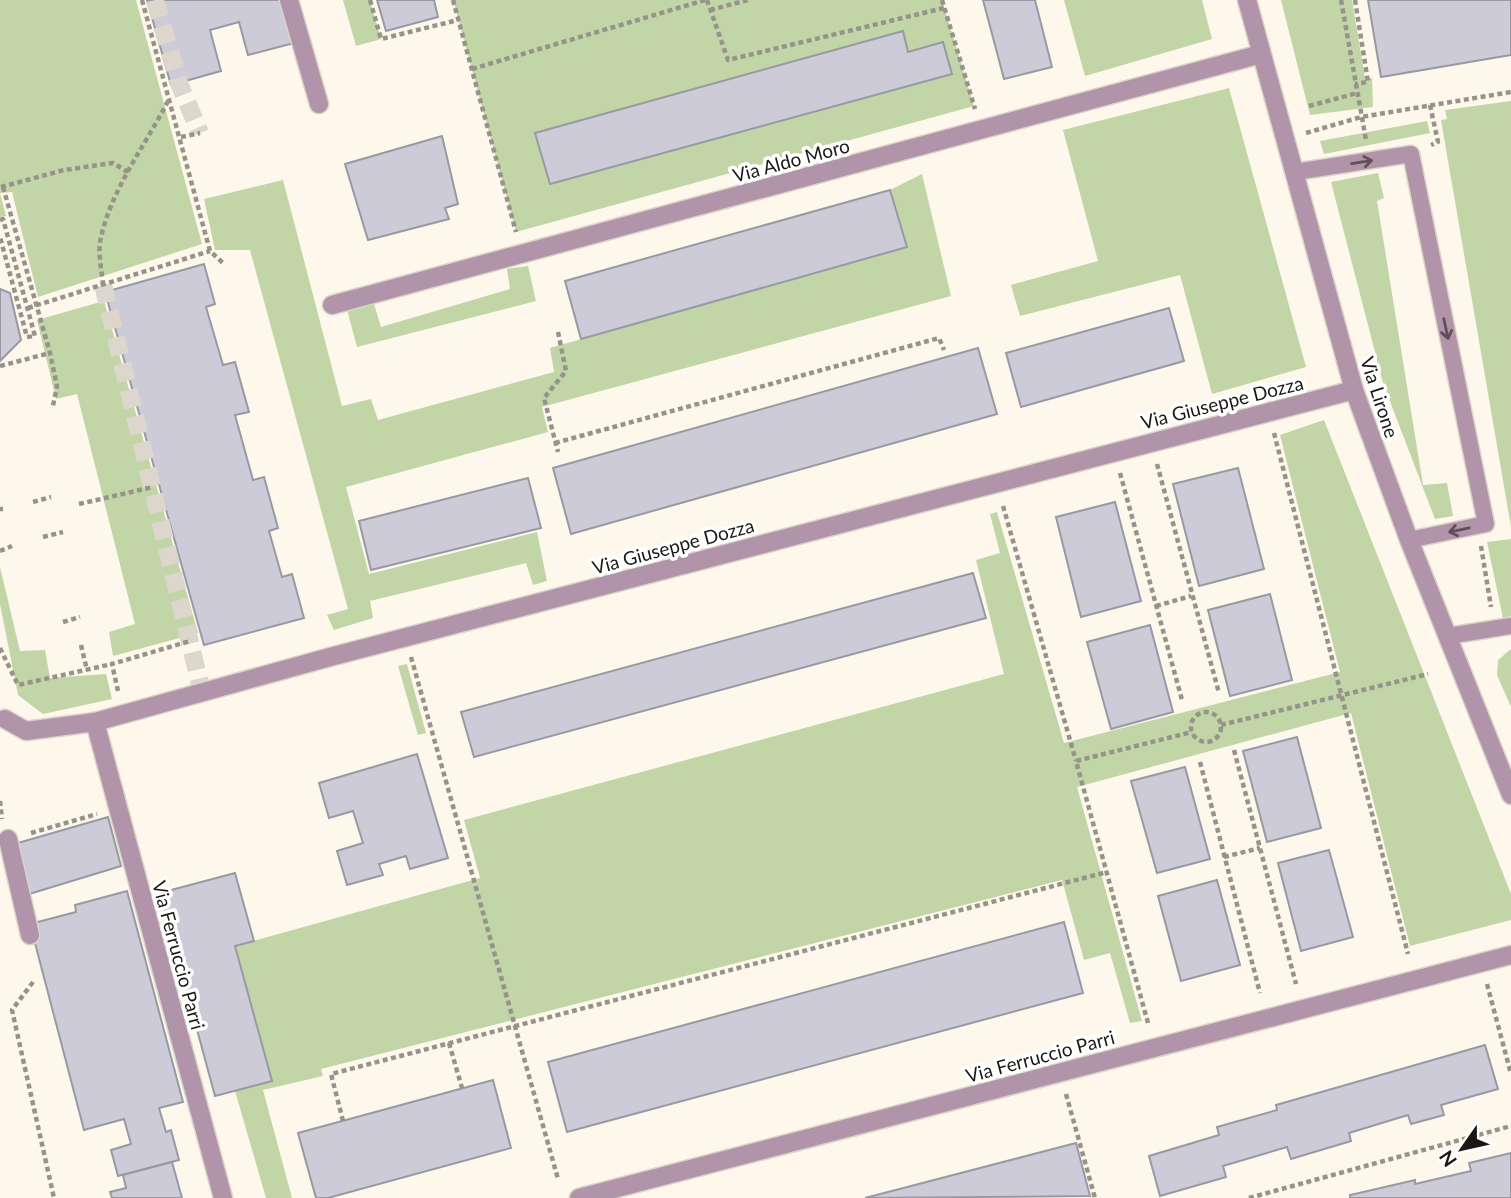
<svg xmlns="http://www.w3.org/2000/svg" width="1511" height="1198" viewBox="0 0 1511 1198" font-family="Lato,sans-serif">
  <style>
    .green { fill: #c1d5a6 }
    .building { fill: #cccbd7; stroke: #9999a4; stroke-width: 2 }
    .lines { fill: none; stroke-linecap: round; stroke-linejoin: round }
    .pedestrian-tunnel { stroke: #dcd6cc; stroke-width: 18; stroke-dasharray: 18 9; stroke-linecap: butt }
    .service-casing { stroke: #dad4c9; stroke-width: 19 }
    .pedestrian-casing { stroke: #dad4c9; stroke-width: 21 }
    .minor-casing { stroke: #dad4c9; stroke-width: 21 }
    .path { stroke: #97938b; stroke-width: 4.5; stroke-dasharray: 5 3.5; stroke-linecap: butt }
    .service { stroke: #b194aa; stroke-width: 16 }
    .pedestrian { stroke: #b194aa; stroke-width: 18 }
    .minor { stroke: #b194aa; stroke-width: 18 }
    .oneway { stroke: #5e5058 }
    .labels { text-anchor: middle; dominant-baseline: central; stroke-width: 7; stroke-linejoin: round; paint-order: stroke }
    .street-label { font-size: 19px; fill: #1a1814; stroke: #fff }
  </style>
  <rect width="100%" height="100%" fill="#fef8ec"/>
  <g class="green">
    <polygon points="0,0 136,0 202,244 38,297 12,192 0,193 6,216 0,217"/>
    <polygon points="343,0 370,0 381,39 356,46"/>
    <polygon points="453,0 942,0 974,106 516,232"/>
    <polygon points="1064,0 1202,0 1212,39 1085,76"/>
    <polygon points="1281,0 1352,0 1365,78 1372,78 1373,107 1310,115"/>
    <polygon points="1229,88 1306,367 1212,394 1180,275 1020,316 1011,285 1098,261 1063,130"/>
    <polygon points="1511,101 1511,527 1441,120 1447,119 1445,110"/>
    <polygon points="1427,121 1430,133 1324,154 1320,141"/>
    <polygon points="1378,173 1384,198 1377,201 1423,485 1447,483 1453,516 1435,519 1383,383 1331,182"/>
    <polygon points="922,174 951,296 542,407 548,432 346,487 369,574 537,532 547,581 533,585 526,563 370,601 373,618 334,630 327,615 348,609 250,250 215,250 204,199 283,180 342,406 371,399 378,420 554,372 550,348 906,247 890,190"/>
    <polygon points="528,266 536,301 357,347 347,310 374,304 381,327 510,289 507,269"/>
    <polygon points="104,301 198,633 113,656 109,632 135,624 77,394 56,399 37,320"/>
    <polygon points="1324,420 1511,894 1511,920 1410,946 1351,713 1077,787 1142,1021 1130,1023 1110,953 1084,960 1062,880 321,1069 323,1076 263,1090 292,1198 266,1198 235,1091 271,1080 235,946 480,878 464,820 1004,674 976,560 1000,553 990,514 997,512 1064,743 1340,672 1280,435"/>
    <polygon points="1511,539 1511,616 1503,618 1487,542"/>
    <polygon points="0,567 20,651 45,650 50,678 106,674 112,699 43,714 18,695 0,604"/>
    <polygon points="1511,649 1511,707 1497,675 1498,660"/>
    <polygon points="407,664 426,733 418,735 398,666"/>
  </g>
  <g class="building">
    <polygon points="147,0 282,0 294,43 248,55 239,22 210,30 221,71 171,85"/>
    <polygon points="377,0 434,0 438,17 386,31"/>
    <polygon points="983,0 1035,0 1052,67 1004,79"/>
    <polygon points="1368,0 1511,0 1511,55 1381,77"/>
    <polygon points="903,31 908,52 943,42 952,74 550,184 535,133"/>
    <polygon points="442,136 458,204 445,208 449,219 368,240 345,164"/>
    <polygon points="890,190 907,247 581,339 565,281"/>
    <polygon points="204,264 215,304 206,307 223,365 235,362 249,412 235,415 253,480 264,477 278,528 269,531 282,577 292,574 304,618 204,645 105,292"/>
    <polygon points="0,289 10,293 21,340 0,361"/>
    <polygon points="1169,308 1184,361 1021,407 1006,353"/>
    <polygon points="978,348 997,414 571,534 553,468"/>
    <polygon points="1238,468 1264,569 1199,586 1173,484"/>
    <polygon points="528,478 541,528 371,570 359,521"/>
    <polygon points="1115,502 1141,601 1081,617 1056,517"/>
    <polygon points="973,573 986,618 474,757 461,712"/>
    <polygon points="1270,594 1292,680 1230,696 1208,610"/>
    <polygon points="1150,625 1173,712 1111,729 1087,642"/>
    <polygon points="1297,737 1321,828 1267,842 1243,751"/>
    <polygon points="417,754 448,858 410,869 406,856 379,864 383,875 347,885 337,851 363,843 353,811 329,818 319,783"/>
    <polygon points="1185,767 1210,859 1157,873 1131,781"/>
    <polygon points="108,817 121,866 26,895 11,845"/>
    <polygon points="1329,850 1353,937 1301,951 1278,863"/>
    <polygon points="235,873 254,941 235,946 272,1081 215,1096 160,893"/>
    <polygon points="1217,880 1240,965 1181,981 1158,896"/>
    <polygon points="127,891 183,1102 159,1108 166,1132 171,1130 179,1160 118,1176 111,1150 131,1144 124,1119 84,1130 30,924 76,912 75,905"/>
    <polygon points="1064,922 1083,993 567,1132 548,1062"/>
    <polygon points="1485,1045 1498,1089 1441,1105 1444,1115 1411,1124 1408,1115 1349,1133 1351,1141 1291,1159 1287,1147 1223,1166 1226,1177 1160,1196 1149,1156 1219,1135 1217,1127 1277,1110 1276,1105"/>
    <polygon points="493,1080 511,1148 328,1198 316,1198 298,1133"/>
    <polygon points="1076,1143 1090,1196 865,1198"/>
    <polygon points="1511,1153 1511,1198 1350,1198 1350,1195 1415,1180 1415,1184 1471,1171 1469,1163"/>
    <polygon points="172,1162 182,1198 112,1198 110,1192 126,1188 123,1175"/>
  </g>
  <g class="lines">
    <g class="pedestrian-tunnel">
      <polyline points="155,0 179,83 200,133"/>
      <polyline points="103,285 202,692"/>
    </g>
    <defs>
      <g id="service">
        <polyline points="1295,172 1411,154 1486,524 1409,540"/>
        <polyline points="1448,636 1511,626"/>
      </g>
      <polyline id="pedestrian" points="8,839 30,935"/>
      <g id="minor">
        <polyline points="289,0 319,104"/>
        <polyline points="1247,0 1354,390 1409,540 1511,795"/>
        <polyline points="332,305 1261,54"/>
        <polyline points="5,719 26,731 95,722 330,657 1354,390"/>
        <polyline points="95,722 223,1198"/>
        <polyline points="579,1198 1511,955"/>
      </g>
    </defs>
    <use href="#service" class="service-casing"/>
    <use href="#pedestrian" class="pedestrian-casing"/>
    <use href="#minor" class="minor-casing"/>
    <g class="path">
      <polyline points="142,0 210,251 223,263"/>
      <polyline points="370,0 381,39 458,20"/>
      <polyline points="453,0 516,232"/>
      <polyline points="707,0 728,60 944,8"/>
      <polyline points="942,0 975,109"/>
      <polyline points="1341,0 1366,140"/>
      <polyline points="1355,0 1368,82 1355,84"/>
      <polyline points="710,10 748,0"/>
      <polyline points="472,69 705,0"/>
      <polyline points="1430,105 1438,142 1431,145"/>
      <polyline points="1309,106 1357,93"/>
      <polyline points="1306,133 1361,117 1511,92"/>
      <polyline points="181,137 200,133"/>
      <polyline points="1,187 64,170 113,163 128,172"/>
      <polyline points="3,187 50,353 57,386 53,406"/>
      <polyline points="0,220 3,219 35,336 27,337 0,237"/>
      <path d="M103 285C102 272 98 255 100 242 110 190 146 145 169 99"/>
      <polyline points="28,308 210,251"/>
      <polyline points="558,332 566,371 544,398 558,452"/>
      <polyline points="0,366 50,353"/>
      <polyline points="1274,433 1408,954"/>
      <polyline points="555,443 939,338 944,350"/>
      <polyline points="1157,464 1219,693"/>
      <polyline points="1120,473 1182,700"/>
      <polyline points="33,502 51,497"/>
      <polyline points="79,504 153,487"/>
      <polyline points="1003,506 1076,761"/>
      <polyline points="0,509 3,509"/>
      <polyline points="43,537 63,532"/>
      <polyline points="1481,546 1491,607"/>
      <polyline points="0,551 12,546"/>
      <polyline points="1156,606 1191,596"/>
      <polyline points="63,622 80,617"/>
      <polyline points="81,645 87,670"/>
      <polyline points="0,648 18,685 112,664"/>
      <polyline points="411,657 558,1179"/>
      <polyline points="118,691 112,664 190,641"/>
      <circle cx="1206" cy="727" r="15"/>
      <polyline points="1221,725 1428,674"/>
      <polyline points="1234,750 1296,984"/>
      <polyline points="1200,762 1260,993"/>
      <polyline points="0,801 2,819"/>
      <polyline points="31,833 97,814"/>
      <polyline points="1224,857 1260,848"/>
      <polyline points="33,982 12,1010 54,1198"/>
      <polyline points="1487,984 1511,1074"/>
      <polyline points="1148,1023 1076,761 1192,732"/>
      <polyline points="449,1043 462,1088"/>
      <polyline points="1066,1094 1095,1198"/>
      <polyline points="343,1121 331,1074 1107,872"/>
      <polyline points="1249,1198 1511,1126"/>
    </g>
    <use href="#service" class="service"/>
    <use href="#pedestrian" class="pedestrian"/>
    <use href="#minor" class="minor"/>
  </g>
  <defs><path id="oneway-shaft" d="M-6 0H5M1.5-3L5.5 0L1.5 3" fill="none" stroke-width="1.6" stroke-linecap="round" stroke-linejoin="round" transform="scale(1.75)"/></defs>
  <g class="oneway">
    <use href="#oneway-shaft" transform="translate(1362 162) rotate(-9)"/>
    <use href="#oneway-shaft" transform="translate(1446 329) rotate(78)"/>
    <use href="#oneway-shaft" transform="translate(1459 530) rotate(168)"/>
  </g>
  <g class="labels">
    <g class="street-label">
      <text transform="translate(791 160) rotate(-15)">Via Aldo Moro</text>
      <text transform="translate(1380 397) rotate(72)">Via Lirone</text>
      <text transform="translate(1222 402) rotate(-14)">Via Giuseppe Dozza</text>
      <text transform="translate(673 546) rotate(-15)">Via Giuseppe Dozza</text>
      <text transform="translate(179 955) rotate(75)">Via Ferruccio Parri</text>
      <text transform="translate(1040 1056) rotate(-15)">Via Ferruccio Parri</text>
    </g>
  </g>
  <g transform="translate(1462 1149) rotate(236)" stroke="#ffffff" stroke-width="5" paint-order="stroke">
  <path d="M0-5L12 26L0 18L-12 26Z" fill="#1a1814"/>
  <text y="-10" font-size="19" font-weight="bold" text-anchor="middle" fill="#1a1814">N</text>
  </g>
</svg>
